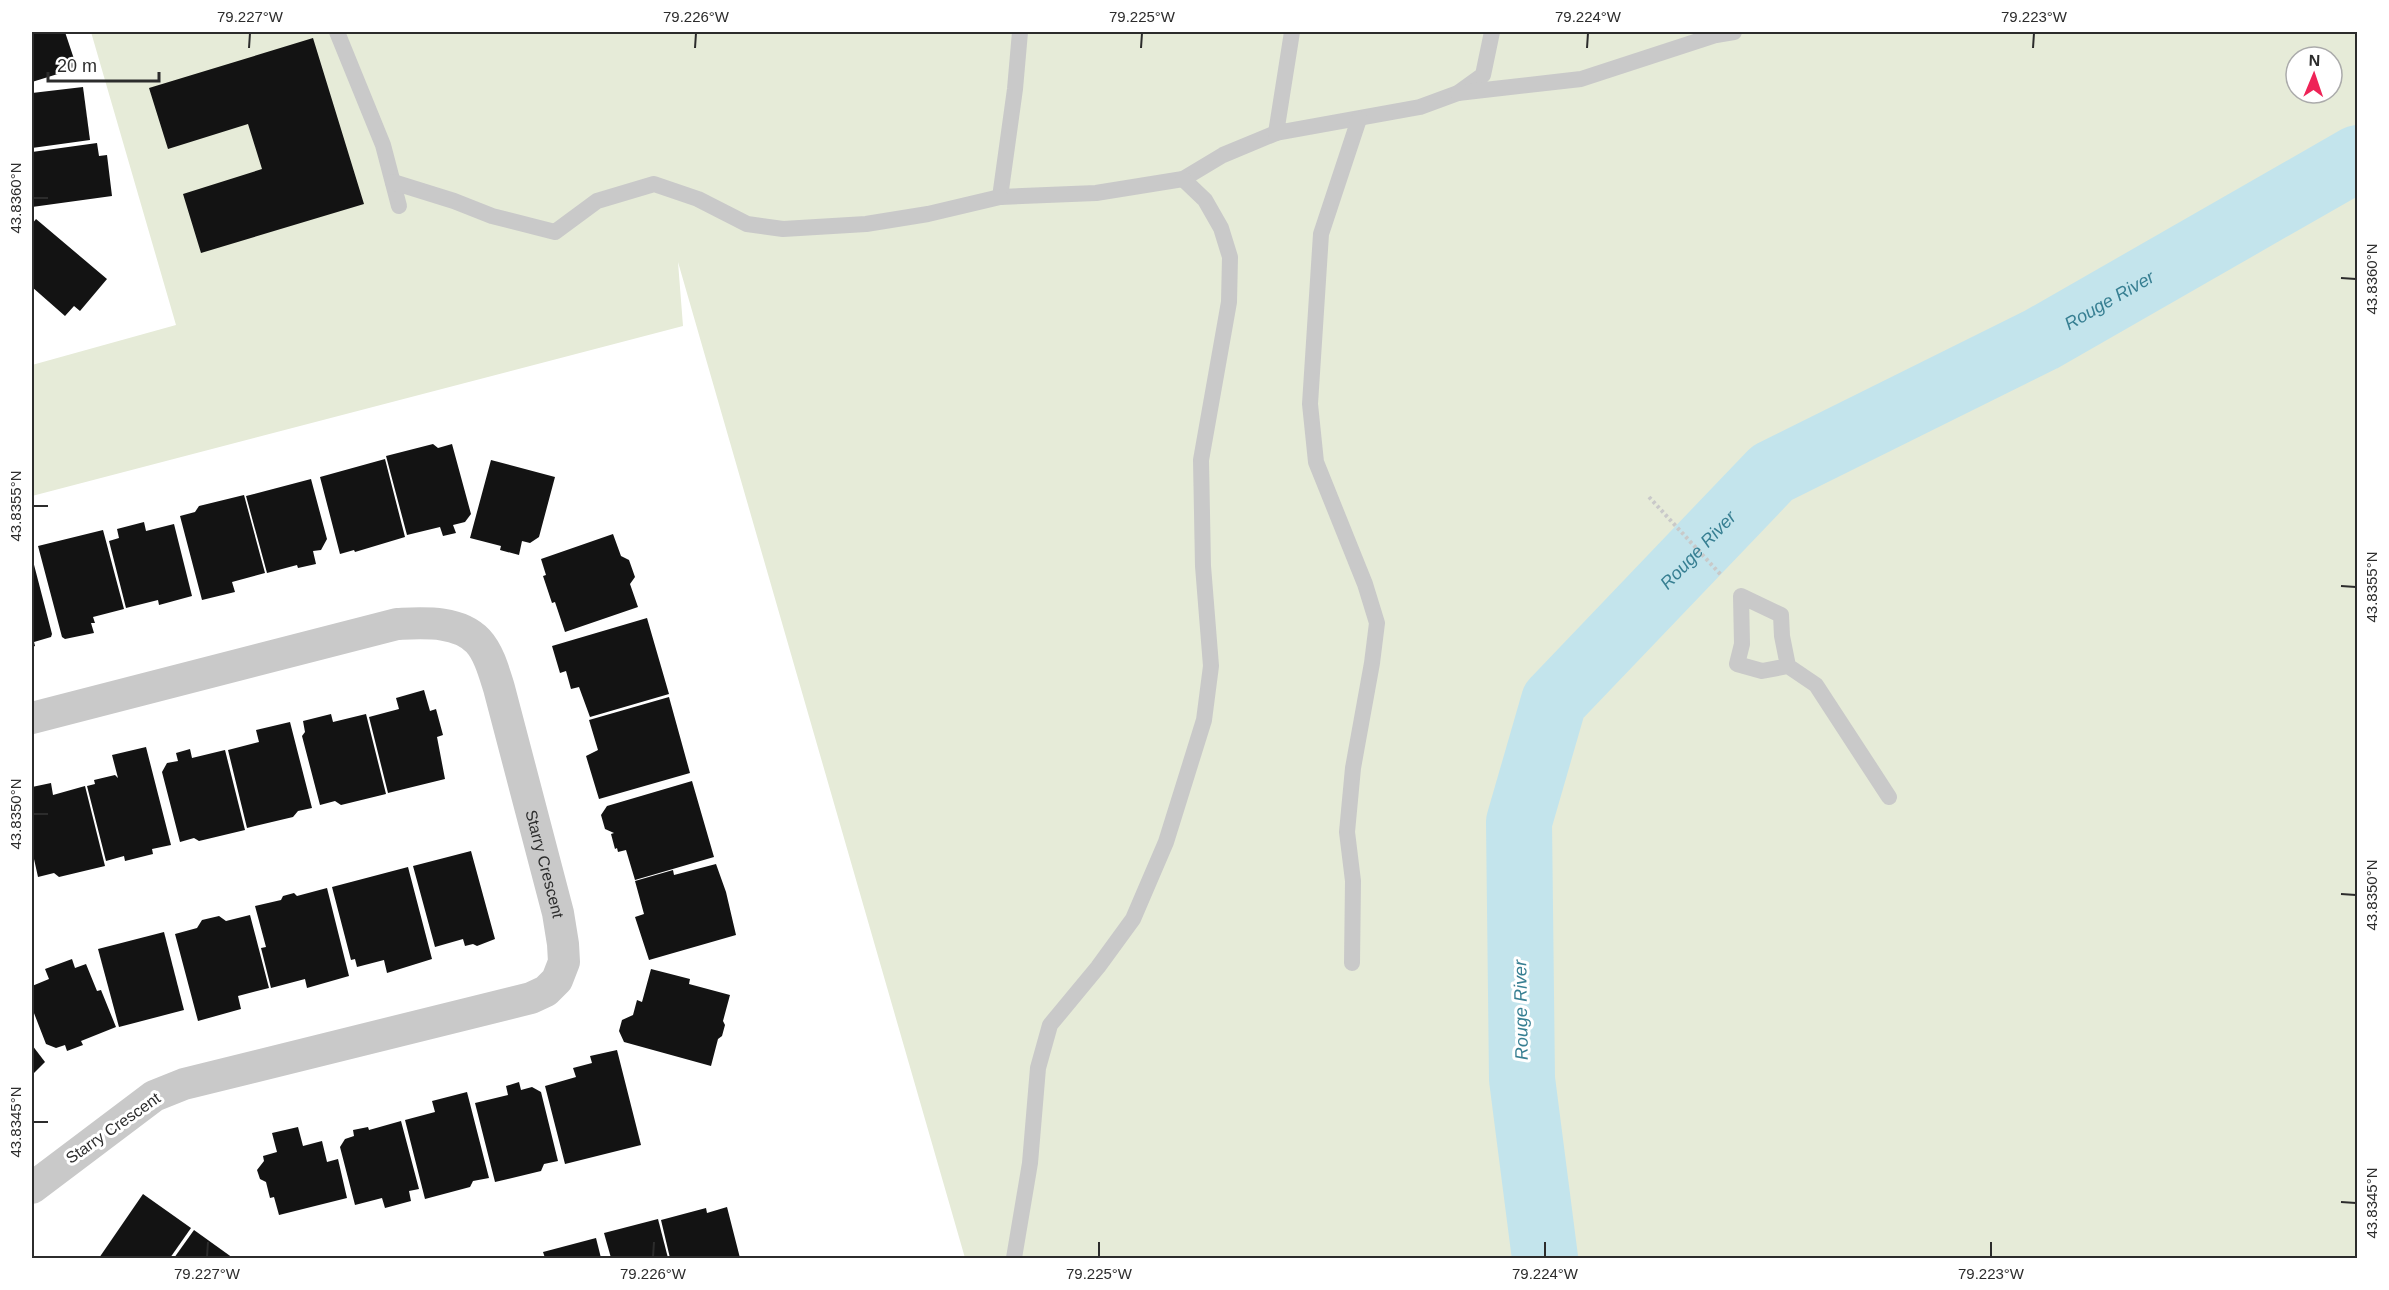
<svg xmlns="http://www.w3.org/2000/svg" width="2389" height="1290" viewBox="0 0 2389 1290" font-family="Arial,sans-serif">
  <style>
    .green { fill: #e6ebd8; fill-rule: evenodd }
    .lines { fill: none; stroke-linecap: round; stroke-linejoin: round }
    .river { stroke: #c3e4ec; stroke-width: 66 }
    .building { fill: #131313 }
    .path { stroke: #c9c9c9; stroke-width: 4; stroke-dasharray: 3 3; stroke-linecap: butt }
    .service { stroke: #c9c9c9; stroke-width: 16 }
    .minor { stroke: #c9c9c9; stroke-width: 32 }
    .ticks { fill: none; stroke: #2c2c2c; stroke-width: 2 }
    .labels { text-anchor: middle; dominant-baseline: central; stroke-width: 6; stroke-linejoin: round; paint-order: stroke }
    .street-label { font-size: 16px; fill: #2c2c2c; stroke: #fff }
    .water-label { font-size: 18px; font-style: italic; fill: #377f92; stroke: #fff }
    .neatline { fill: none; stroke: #2c2c2c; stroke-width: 2 }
    .ticks-label { font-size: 15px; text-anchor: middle; fill: #2c2c2c }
  </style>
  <rect width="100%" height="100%" fill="#fff"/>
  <path class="green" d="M91 32H2357V1258H965L678 262 683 326 32 496V365L176 325ZM2296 57H2332V93H2296Z"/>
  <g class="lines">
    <path class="river" id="s1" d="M1545 1258 1522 1079 1519 822 1554 701 1772 473 2042 339 2358 158"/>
  </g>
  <g class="building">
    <polygon points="32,32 65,32 77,68 32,82"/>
    <polygon points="313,38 364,204 201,253 183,194 262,169 248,124 168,149 149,88"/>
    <polygon points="83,87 90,140 32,148 32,93"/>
    <polygon points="97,143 99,156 107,155 112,196 32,207 32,152"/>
    <polygon points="36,219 107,279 80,311 74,306 65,316 32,287 32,224"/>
    <polygon points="433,444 438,448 452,444 471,514 465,522 453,525 456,533 443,536 440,527 407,535 386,456"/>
    <polygon points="385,459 405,537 355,552 354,550 340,554 320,477"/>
    <polygon points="491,460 555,477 539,537 530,543 522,541 519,555 500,550 501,546 470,538"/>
    <polygon points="311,479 327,539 321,550 313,551 316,564 298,568 297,565 267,573 246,496"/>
    <polygon points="244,495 265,573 232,582 235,592 202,600 180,516 195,512 199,506"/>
    <polygon points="144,522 146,531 174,524 192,596 159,605 158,600 126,608 109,541 119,538 117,529"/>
    <polygon points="103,530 124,609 93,617 95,623 91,623 94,633 65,639 62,637 38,546"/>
    <polygon points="613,534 621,556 629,560 635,577 630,584 638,607 565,632 555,602 552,603 543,576 546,575 541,559"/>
    <polygon points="32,557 52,634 51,637 34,642 35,646 32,647"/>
    <polygon points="647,618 669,694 590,717 579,687 571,689 566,671 560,673 552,646"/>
    <polygon points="424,690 430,711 436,709 443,735 437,737 445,779 388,793 369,717 399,709 396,698"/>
    <polygon points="669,697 690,773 599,799 586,756 598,750 589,720"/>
    <polygon points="331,714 333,722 366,714 386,794 341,805 335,801 320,805 302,736 305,732 303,721"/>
    <polygon points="290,722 312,808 298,811 293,817 247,828 228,750 259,742 256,730"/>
    <polygon points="146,747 171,845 152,849 153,854 125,861 124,856 106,861 87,786 95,784 94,780 115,775 118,778 112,755"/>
    <polygon points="190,749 192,758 225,750 245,830 199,841 194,838 180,842 162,772 167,763 178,761 176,753"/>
    <polygon points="692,781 714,857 635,880 626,850 618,852 617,848 615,849 611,834 614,833 605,829 601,815 607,806"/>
    <polygon points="51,783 53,795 85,786 105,866 59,877 54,873 38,877 32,850 32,787"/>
    <polygon points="471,851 495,939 477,946 473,944 465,946 463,939 435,947 413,866"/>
    <polygon points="716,864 726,892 736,935 649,960 635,917 644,914 635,881 673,870 674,875"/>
    <polygon points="408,867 432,959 387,973 384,960 357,967 355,959 351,960 332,887"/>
    <polygon points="327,888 349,976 307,988 305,979 271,988 261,948 266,947 255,906 281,900 283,896 294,893 297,896"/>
    <polygon points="250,915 269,988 238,996 241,1009 198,1021 175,934 197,928 202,920 219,916 226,921"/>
    <polygon points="164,932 184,1010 119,1027 98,949"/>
    <polygon points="72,959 75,968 86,964 97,991 101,990 116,1027 81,1041 83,1045 67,1051 65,1045 56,1048 46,1044 32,1008 32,986 49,979 45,969"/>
    <polygon points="651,969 690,979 689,984 730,995 723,1021 725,1025 722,1036 718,1039 711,1066 624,1042 619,1031 622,1020 633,1015 637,1000 642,1002"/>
    <polygon points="32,1045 45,1062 32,1075"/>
    <polygon points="617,1050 641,1145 565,1164 545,1086 576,1077 573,1068 592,1063 590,1056"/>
    <polygon points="519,1082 521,1090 532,1087 541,1092 558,1161 544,1164 541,1171 495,1182 475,1103 508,1095 506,1086"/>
    <polygon points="467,1092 489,1178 473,1181 470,1187 425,1199 405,1120 435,1112 432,1101"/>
    <polygon points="401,1121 419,1189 409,1191 411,1201 385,1208 382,1198 355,1205 340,1147 345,1139 354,1136 353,1130 368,1127 369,1130"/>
    <polygon points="298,1127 303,1146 322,1141 327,1162 338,1159 347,1198 279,1215 274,1197 270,1198 266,1182 260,1179 257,1170 264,1161 263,1156 277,1152 272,1133"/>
    <polygon points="143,1194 191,1228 170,1258 99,1258"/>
    <polygon points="727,1207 740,1258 670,1258 661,1220 706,1208 707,1213"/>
    <polygon points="658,1219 668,1258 611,1258 604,1233"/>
    <polygon points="194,1230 233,1258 174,1258"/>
    <polygon points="596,1238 601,1258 545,1258 543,1252"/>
  </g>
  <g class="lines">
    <polyline class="path" points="1649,497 1722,576"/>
    <g class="service">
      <polyline points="337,32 383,145 399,206"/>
      <polyline points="1020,32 1015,89 1000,197 1096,193 1183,179 1223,155 1276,133"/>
      <polyline points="1292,32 1276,133 1420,107 1458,93 1483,75 1492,32"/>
      <polyline points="1458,93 1581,79 1716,35 1734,32"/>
      <polyline points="393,182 454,201 492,216 555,232 597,201 654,184 698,199 747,224 783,229 866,224 928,214 1000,197"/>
      <polyline points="1788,666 1762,671 1737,664 1742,644 1741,596 1781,615 1782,636 1788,666 1816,685 1889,797"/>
      <polyline points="1352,963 1353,881 1347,832 1353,768 1372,663 1377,623 1365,584 1316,462 1310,404 1321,234 1359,119"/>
      <polyline points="1014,1258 1030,1163 1038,1068 1050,1025 1098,967 1133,919 1166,842 1204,720 1211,666 1203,566 1201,460 1229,302 1230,257 1221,228 1205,200 1183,179"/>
    </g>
    <path class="minor" id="s2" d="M32 718 397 624C423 623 458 620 478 641 489 653 494 672 499 688L558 913 563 944 564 962 557 980 546 991 531 998 184 1084 154 1096 32 1188"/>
  </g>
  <path class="ticks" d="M249 48 250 33M695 48 696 33M1141 48 1142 33M1587 48 1588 33M2033 48 2034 33M33 198H48M2341 278 2356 279M33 506H48M2341 586 2356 587M33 814H48M2341 894 2356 895M33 1122H48M2341 1202 2356 1203M207 1257 208 1242M653 1257 654 1242M1099 1257V1242M1545 1257V1242M1991 1257V1242"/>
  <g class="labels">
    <g class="street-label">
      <text stroke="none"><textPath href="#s2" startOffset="696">Starry Crescent</textPath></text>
      <text transform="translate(113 1128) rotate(-35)">Starry Crescent</text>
    </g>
    <g class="water-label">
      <text stroke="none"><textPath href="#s1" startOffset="1258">Rouge River</textPath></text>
      <text stroke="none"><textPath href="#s1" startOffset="772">Rouge River</textPath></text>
      <text transform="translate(1521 1010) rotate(-91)">Rouge River</text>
    </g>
  </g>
  <rect width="2389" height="1290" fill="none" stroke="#ffffff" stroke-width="66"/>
  <g transform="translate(2314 75) rotate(2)"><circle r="28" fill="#ffffff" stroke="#ababab" stroke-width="1.5"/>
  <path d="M0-4.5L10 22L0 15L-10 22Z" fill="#ee2357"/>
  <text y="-9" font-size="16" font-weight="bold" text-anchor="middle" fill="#2c2c2c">N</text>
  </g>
  <path d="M48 72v9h111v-9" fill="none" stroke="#2c2c2c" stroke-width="3"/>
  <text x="57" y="72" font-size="18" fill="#2c2c2c" stroke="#ffffff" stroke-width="4.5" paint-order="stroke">20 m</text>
  <rect x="33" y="33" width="2323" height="1224" class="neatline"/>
  <g class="ticks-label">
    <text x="250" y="22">79.227°W</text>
    <text x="696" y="22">79.226°W</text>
    <text x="1142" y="22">79.225°W</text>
    <text x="1588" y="22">79.224°W</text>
    <text x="2034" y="22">79.223°W</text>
    <text transform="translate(16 198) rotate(-90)" y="5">43.8360°N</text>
    <text transform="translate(2372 279) rotate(-90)" y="5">43.8360°N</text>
    <text transform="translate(16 506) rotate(-90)" y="5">43.8355°N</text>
    <text transform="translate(2372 587) rotate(-90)" y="5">43.8355°N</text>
    <text transform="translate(16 814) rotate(-90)" y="5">43.8350°N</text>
    <text transform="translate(2372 895) rotate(-90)" y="5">43.8350°N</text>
    <text transform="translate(16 1122) rotate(-90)" y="5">43.8345°N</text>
    <text transform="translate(2372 1203) rotate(-90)" y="5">43.8345°N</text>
    <text x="207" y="1279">79.227°W</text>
    <text x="653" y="1279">79.226°W</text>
    <text x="1099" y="1279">79.225°W</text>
    <text x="1545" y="1279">79.224°W</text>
    <text x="1991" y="1279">79.223°W</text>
  </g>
</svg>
